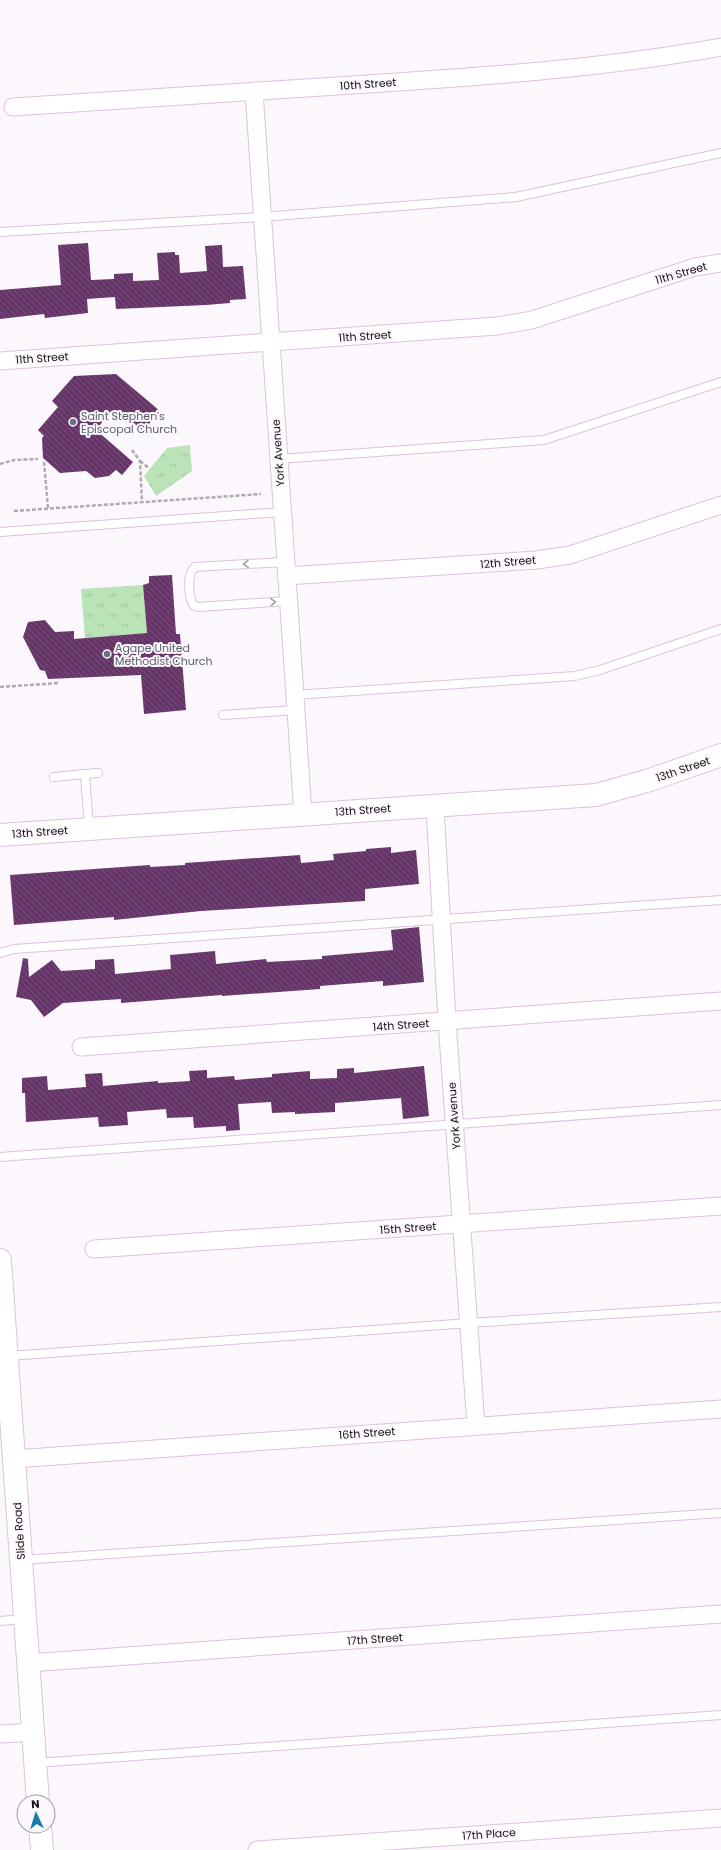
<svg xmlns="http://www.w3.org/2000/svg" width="721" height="1850" viewBox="0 0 721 1850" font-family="Poppins,sans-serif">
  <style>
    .park { fill: url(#park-tufts) }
    .building { fill: url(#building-back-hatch) }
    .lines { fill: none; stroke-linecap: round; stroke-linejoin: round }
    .lane-casing { stroke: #dcc2dd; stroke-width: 10 }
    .street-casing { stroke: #dcc2dd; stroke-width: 19 }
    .secondary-casing { stroke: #dcc2dd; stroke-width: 24 }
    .path { stroke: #b0aab1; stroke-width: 2.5; stroke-dasharray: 4 2; stroke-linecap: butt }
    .lane { stroke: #fff; stroke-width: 8 }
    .street { stroke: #fff; stroke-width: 17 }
    .secondary { stroke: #fff; stroke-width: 22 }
    .oneway { stroke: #a29fa3 }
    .worship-dot { fill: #6b7280; stroke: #fcf7fc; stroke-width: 1.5 }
    .labels { text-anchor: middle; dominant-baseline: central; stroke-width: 4; stroke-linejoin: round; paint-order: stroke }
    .street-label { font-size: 11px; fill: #170e18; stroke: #fcf7fc }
    .worship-label { font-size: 11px; fill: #5b616d; stroke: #fcf7fc; text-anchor: start }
  </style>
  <defs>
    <pattern id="park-tufts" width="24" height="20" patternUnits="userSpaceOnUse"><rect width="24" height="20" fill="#bae4b7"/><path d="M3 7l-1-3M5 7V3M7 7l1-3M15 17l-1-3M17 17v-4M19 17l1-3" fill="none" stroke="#9fc29d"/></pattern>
    <pattern id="building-back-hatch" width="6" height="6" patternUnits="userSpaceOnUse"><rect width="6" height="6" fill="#68356b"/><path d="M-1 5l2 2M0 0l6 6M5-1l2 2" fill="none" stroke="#784f7b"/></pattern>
  </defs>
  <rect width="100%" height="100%" fill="#fcf7fc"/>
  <g class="park">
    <polygon points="190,445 192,471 156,496 144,476 167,448"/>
    <polygon points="143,585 147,633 85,638 81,589"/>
  </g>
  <g class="building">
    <polygon points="88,243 91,280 114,279 114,274 133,273 133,281 159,280 157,253 175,252 175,255 179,255 180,273 207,271 205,246 222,245 223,267 243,266 246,299 230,300 230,303 206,305 116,309 115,297 87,299 88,313 45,318 44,314 0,319 0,290 61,285 58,245"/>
    <polygon points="116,374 160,411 143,431 120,411 117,415 111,411 96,430 133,462 122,475 116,470 109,476 95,478 86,471 60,473 43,458 42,438 44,436 38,430 58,407 52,401 74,376"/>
    <polygon points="172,575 176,634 180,634 186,710 144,714 141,675 48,679 45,671 40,670 23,637 28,622 45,620 55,632 74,631 74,639 147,633 143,585 149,583 149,576"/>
    <polygon points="391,847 391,853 416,850 419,884 365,889 365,901 201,911 114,920 114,917 14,925 10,875 150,865 150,867 185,865 185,863 300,855 301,863 334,860 333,854 366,851 366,849"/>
    <polygon points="419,927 424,982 383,986 383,981 320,986 320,989 222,996 222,995 121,1003 121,999 63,1003 44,1017 31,1000 16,997 23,958 28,959 29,977 52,960 61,971 95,969 95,960 114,959 115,974 171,969 170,955 215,951 216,964 266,959 267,962 322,959 322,956 393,950 391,930"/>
    <polygon points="424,1066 429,1116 403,1119 401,1098 335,1103 335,1112 295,1114 295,1112 272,1113 271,1102 238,1104 240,1130 226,1131 226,1126 194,1128 193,1117 167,1118 166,1109 127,1112 128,1125 99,1127 98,1117 26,1122 25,1093 22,1093 22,1078 47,1076 48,1090 86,1087 85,1074 102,1073 103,1086 158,1081 158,1083 190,1081 189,1071 207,1070 207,1078 234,1076 235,1080 272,1077 272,1074 310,1071 310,1079 337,1078 337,1069 354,1068 354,1073"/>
  </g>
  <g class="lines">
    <defs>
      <g id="lane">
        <polyline points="0,232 262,217 516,197 721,153"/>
        <polyline points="278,459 544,440 721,382"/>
        <polyline points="0,532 282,512"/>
        <path d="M285 562 195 567C186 574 189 596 193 605L198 607 288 601"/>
        <polyline points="294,695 575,676 600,670 721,629"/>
        <polyline points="223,715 296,710"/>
        <polyline points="85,774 98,773"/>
        <polyline points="54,777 85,774 89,828"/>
        <polyline points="0,953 14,949 721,900"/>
        <polyline points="0,1157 721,1105"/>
        <polyline points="8,1356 469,1323 721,1307"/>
        <polyline points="21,1560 721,1513"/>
        <polyline points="0,1621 24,1619"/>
        <polyline points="36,1763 721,1715"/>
      </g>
      <g id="street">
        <polyline points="254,91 303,814"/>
        <path d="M13 107C126 100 239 92 352 85 475 77 599 69 721 47"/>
        <polyline points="0,361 497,326 532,320 695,267 721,263"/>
        <polyline points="286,576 537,560 570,555 721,505"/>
        <polyline points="435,806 447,1021 476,1426"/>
        <polyline points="81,1047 721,1001"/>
        <polyline points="94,1249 721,1206"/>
        <polyline points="14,1459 721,1409"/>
        <polyline points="28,1663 721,1614"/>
        <polyline points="0,1734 33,1732"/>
        <polyline points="257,1850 721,1818"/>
      </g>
      <g id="secondary">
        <polyline points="0,835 596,795 650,780 721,755"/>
        <polyline points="0,1260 38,1802"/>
        <polyline points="40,1826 42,1850"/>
      </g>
    </defs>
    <use href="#lane" class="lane-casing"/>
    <use href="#street" class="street-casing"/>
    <use href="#secondary" class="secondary-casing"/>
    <g class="path">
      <polyline points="132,450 140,461 142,502"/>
      <polyline points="140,461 149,468"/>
      <polyline points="44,462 48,508"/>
      <polyline points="0,464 14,460 38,459"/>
      <polyline points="14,511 261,494"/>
      <polyline points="0,687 59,683"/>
    </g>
    <use href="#lane" class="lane"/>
    <use href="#street" class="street"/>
    <use href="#secondary" class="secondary"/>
  </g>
  <defs><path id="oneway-chevron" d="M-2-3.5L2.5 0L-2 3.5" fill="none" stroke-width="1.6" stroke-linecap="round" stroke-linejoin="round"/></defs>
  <g class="oneway">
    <use href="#oneway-chevron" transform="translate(246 564) rotate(177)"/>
    <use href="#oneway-chevron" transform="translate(273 602) rotate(-3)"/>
  </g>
  <g class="worship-dot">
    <circle cx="73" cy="422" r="4"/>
    <circle cx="107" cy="654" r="4"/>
  </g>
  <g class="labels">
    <g class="street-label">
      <text transform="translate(368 84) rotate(-4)">10th Street</text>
      <text transform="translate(681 273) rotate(-16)">11th Street</text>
      <text transform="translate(365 336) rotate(-4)">11th Street</text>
      <text transform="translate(42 358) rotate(-4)">11th Street</text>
      <text transform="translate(278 453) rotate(-94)">York Avenue</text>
      <text transform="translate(508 562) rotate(-5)">12th Street</text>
      <text transform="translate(683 769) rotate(-19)">13th Street</text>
      <text transform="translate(363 810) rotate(-4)">13th Street</text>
      <text transform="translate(40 832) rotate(-4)">13th Street</text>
      <text transform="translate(401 1025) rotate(-4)">14th Street</text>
      <text transform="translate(454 1116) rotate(-94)">York Avenue</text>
      <text transform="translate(408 1228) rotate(-4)">15th Street</text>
      <text transform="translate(367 1433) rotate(-4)">16th Street</text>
      <text transform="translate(19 1531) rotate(-94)">Slide Road</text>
      <text transform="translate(375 1639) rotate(-4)">17th Street</text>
      <text transform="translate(489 1834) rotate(-4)">17th Place</text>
    </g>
    <g class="worship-label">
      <text x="81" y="416">Saint Stephen's<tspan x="81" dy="13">Episcopal Church</tspan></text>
      <text x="115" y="648">Agape United<tspan x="115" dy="13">Methodist Church</tspan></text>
    </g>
  </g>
  <g transform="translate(36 1814) rotate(356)"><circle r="19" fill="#fcf7fc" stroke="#a09aa1"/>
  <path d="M0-3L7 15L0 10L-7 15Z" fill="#167ea8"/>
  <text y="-6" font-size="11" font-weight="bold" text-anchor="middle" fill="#170e18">N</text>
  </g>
</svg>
